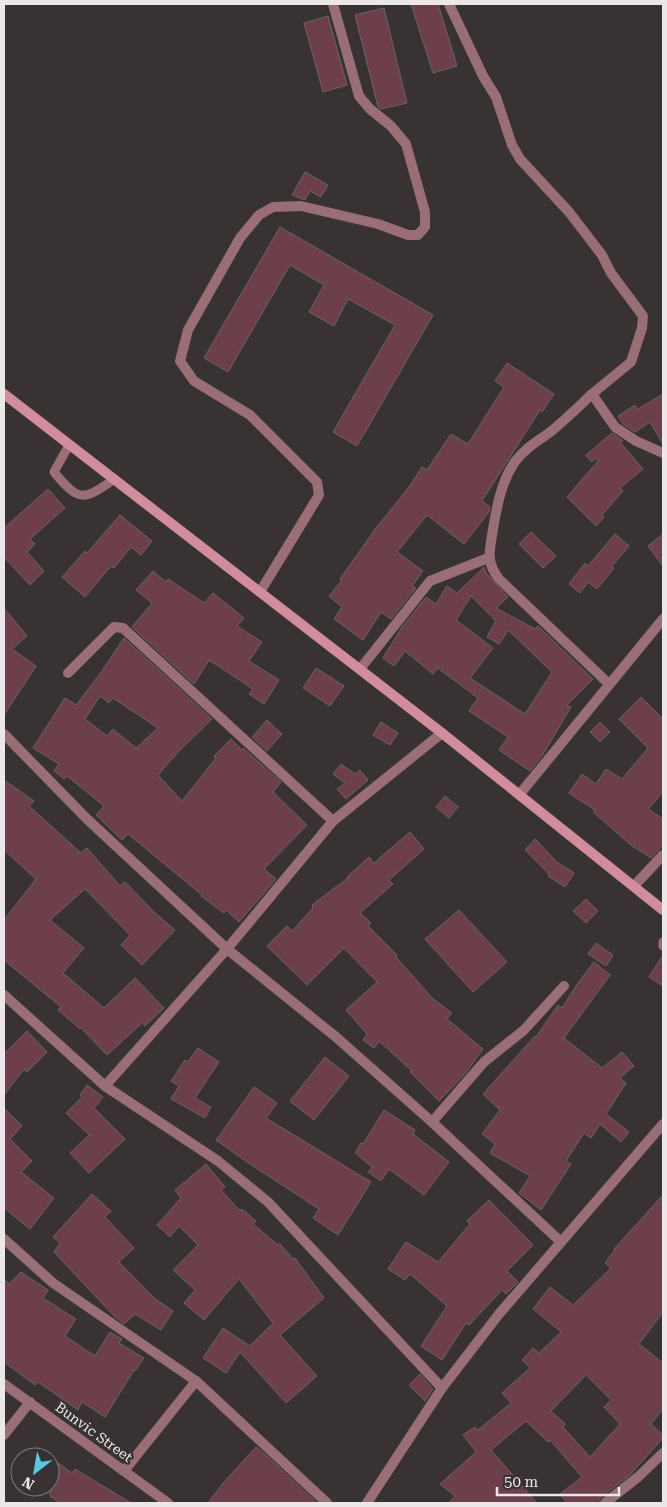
<svg xmlns="http://www.w3.org/2000/svg" width="667" height="1507" viewBox="0 0 667 1507" font-family="'Roboto Serif',serif">
  <style>
    .building { fill: #6d3f4b; stroke: #6a6364; fill-rule: evenodd }
    .lines { fill: none; stroke-linecap: round; stroke-linejoin: round }
    .lane { stroke: #996e77; stroke-width: 9 }
    .street { stroke: #996e77; stroke-width: 10 }
    .secondary { stroke: #d28d9d; stroke-width: 10 }
    .labels { text-anchor: middle; dominant-baseline: central; stroke-width: 4.5; stroke-linejoin: round; paint-order: stroke }
    .street-label { font-size: 14px; fill: #ece7e8; stroke: #383233 }
  </style>
  <rect width="100%" height="100%" fill="#383233"/>
  <g class="building">
    <polygon points="411,4 438,4 457,66 433,73"/>
    <polygon points="384,8 407,103 381,109 378,107 355,15"/>
    <polygon points="328,16 347,85 323,92 304,23"/>
    <polygon points="305,172 328,185 321,197 310,191 305,200 292,195"/>
    <polygon points="280,227 433,315 357,446 333,432 395,325 348,299 334,326 309,312 324,285 290,265 228,372 204,358"/>
    <polygon points="507,363 554,394 542,412 540,410 482,501 490,507 489,512 464,544 427,515 397,552 423,571 412,586 416,588 391,619 381,612 363,640 334,619 342,607 329,596 342,580 340,579 376,528 409,487 422,467 427,470 451,434 468,444 504,387 495,381"/>
    <polygon points="663,394 663,444 650,422 635,432 623,424 618,416 635,405 638,409"/>
    <polygon points="612,433 623,441 620,442 643,469 620,488 623,491 602,515 604,517 596,526 567,497 598,461 597,458 591,462 586,455"/>
    <polygon points="48,489 65,508 30,539 35,544 27,552 44,571 30,585 4,557 4,528"/>
    <polygon points="120,515 152,541 141,555 131,547 114,568 111,566 85,597 62,577 85,551 87,553"/>
    <polygon points="531,532 556,556 543,568 519,544"/>
    <polygon points="615,534 629,546 612,566 614,568 597,589 588,582 580,593 569,584 585,563 588,566"/>
    <polygon points="663,534 663,566 648,546"/>
    <path d="M484 567 486 573 508 597 496 608 535 629 538 626 593 679 567 705 571 707 542 756 530 771 499 750 508 737 469 711 478 698 438 668 433 674 405 651 394 666 383 658 402 627 426 597 436 604 447 586 457 593ZM471 596 496 621 487 637 499 644 508 630 552 672 525 714 470 678 493 648 456 620Z"/>
    <polygon points="153,571 166,582 168,579 204,603 213,593 244,618 237,626 262,642 249,661 279,680 264,704 249,694 253,689 209,660 194,684 132,627 152,603 136,590"/>
    <polygon points="4,608 27,636 12,649 36,666 4,715"/>
    <path d="M124 638 212 719 180 750 158 775 182 801 216 758 214 756 231 739 242 750 243 748 281 782 273 792 307 825 264 869 276 879 239 922 226 910 224 913 201 896 202 895 128 834 122 840 96 815 104 806 67 776 64 779 54 771 59 764 33 748 65 698 76 705 102 671ZM100 696 109 703 113 698 158 728 136 748 113 729 107 736 85 719Z"/>
    <polygon points="316,668 344,686 330,706 303,688"/>
    <polygon points="641,697 663,719 663,792 648,809 663,819 663,845 651,858 631,845 593,812 595,810 569,793 582,774 596,784 606,769 622,779 648,748 619,719"/>
    <polygon points="267,720 282,734 267,751 252,737"/>
    <polygon points="381,722 398,733 390,745 373,735"/>
    <polygon points="600,722 610,732 600,742 590,732"/>
    <polygon points="341,764 355,774 360,770 368,780 346,799 337,789 345,783 333,774"/>
    <polygon points="4,780 34,801 29,806 81,853 87,848 120,886 125,882 153,911 175,930 142,965 121,945 130,935 85,889 50,920 84,948 63,973 104,1008 135,978 164,1008 145,1026 142,1023 107,1055 81,1028 80,1029 58,1010 61,1007 4,960 4,920 36,879 4,850"/>
    <polygon points="445,796 458,807 449,818 436,807"/>
    <polygon points="410,832 424,849 389,880 393,884 360,913 371,923 368,926 397,955 396,957 432,998 452,1013 447,1019 483,1049 465,1074 439,1101 410,1072 412,1071 379,1041 374,1048 363,1040 367,1034 346,1010 377,982 344,948 307,985 267,946 287,926 292,931 313,908 312,905 348,878 347,877 369,857 374,863"/>
    <polygon points="535,839 557,862 574,873 565,887 548,876 549,874 525,850"/>
    <polygon points="586,899 598,911 586,923 573,911"/>
    <polygon points="459,910 507,962 473,992 425,939"/>
    <polygon points="596,943 613,955 606,966 588,954"/>
    <polygon points="663,955 663,986 649,977"/>
    <polygon points="594,962 610,975 564,1038 602,1068 622,1052 634,1066 620,1078 626,1083 606,1114 629,1132 621,1142 600,1124 591,1138 584,1133 566,1161 571,1164 541,1210 519,1193 530,1176 490,1153 495,1144 482,1134 500,1110 483,1094 535,1036 536,1037 558,1005 562,1008 578,983"/>
    <polygon points="27,1031 47,1052 27,1072 24,1069 4,1095 4,1054"/>
    <polygon points="198,1048 219,1062 195,1098 211,1107 205,1118 171,1099 179,1086 171,1081 185,1060 188,1062"/>
    <polygon points="325,1057 349,1076 314,1120 290,1101"/>
    <polygon points="87,1085 103,1097 94,1108 125,1139 89,1173 70,1153 89,1135 66,1113 82,1097 80,1095"/>
    <polygon points="254,1087 277,1103 266,1118 371,1182 338,1235 313,1218 319,1209 247,1162 216,1140"/>
    <polygon points="4,1108 22,1126 10,1139 32,1161 21,1172 54,1198 30,1229 4,1208"/>
    <polygon points="384,1110 415,1130 413,1134 449,1162 424,1195 389,1169 381,1181 368,1172 372,1167 355,1153 361,1143 363,1144"/>
    <polygon points="206,1164 225,1187 221,1190 240,1211 242,1209 256,1221 253,1224 278,1245 280,1244 293,1259 295,1258 324,1298 280,1335 317,1376 286,1403 240,1352 226,1373 203,1358 223,1328 250,1346 273,1323 239,1279 204,1320 184,1303 195,1290 173,1270 198,1245 179,1226 170,1237 157,1225 181,1198 175,1190 184,1182 185,1183 189,1178"/>
    <polygon points="92,1194 111,1211 105,1217 134,1248 119,1262 154,1298 173,1311 161,1330 135,1314 124,1324 115,1317 54,1252 60,1243 53,1237"/>
    <path d="M663 1195V1312L639 1344 663 1363V1409L651 1424 663 1435V1438L630 1475 600 1498 598 1503H567L560 1494 582 1477 550 1440 548 1442 526 1421 491 1450 537 1503H449L455 1496 440 1484 476 1452 463 1435 475 1427 478 1430 511 1403 502 1393 530 1368 522 1360 533 1348 539 1353 561 1332 533 1309 550 1287 573 1305 611 1268 605 1263 615 1250 614 1249ZM586 1375 611 1400 604 1407 620 1424 590 1457 563 1427 565 1424 551 1411Z"/>
    <polygon points="489,1200 533,1245 507,1271 518,1282 506,1294 502,1290 469,1325 466,1323 442,1360 421,1346 447,1306 410,1274 405,1280 388,1269 406,1242 438,1262 470,1224 467,1221"/>
    <polygon points="21,1272 48,1290 43,1298 76,1319 65,1336 95,1356 110,1332 122,1339 119,1343 144,1358 135,1371 134,1370 105,1417 82,1402 78,1410 38,1382 35,1385 4,1362 4,1279 9,1284"/>
    <polygon points="420,1374 433,1389 425,1401 409,1385"/>
    <polygon points="256,1447 267,1456 317,1503 208,1503 223,1483"/>
    <polygon points="50,1457 72,1473 75,1469 131,1503 60,1503 50,1496"/>
  </g>
  <g class="lines">
    <g class="lane">
      <path d="M69 445 54 472C79 502 83 501 113 480"/>
      <polyline points="663,942 663,946"/>
    </g>
    <g class="street">
      <polyline points="449,4 483,76 496,97 512,145 520,159 569,212 602,255 611,273 643,316 642,328 631,362 592,394 615,427 636,441 663,453"/>
      <path d="M592 394C578 407 564 421 549 433 536 442 524 449 514 463 501 483 497 506 493 529 490 550 485 561 499 579L609 684"/>
      <polyline points="260,592 319,495 317,482 250,415 194,381 180,361 188,330 240,238 259,215 273,207 301,206 378,224 408,235 418,235 425,227 425,212 406,144 391,126 370,109 359,96 333,4"/>
      <polyline points="360,669 430,581 488,558"/>
      <polyline points="68,673 114,627 123,628 333,821"/>
      <polyline points="4,734 87,819 227,949 336,1037 432,1122 561,1242"/>
      <polyline points="519,795 663,619"/>
      <polyline points="634,886 663,855"/>
      <polyline points="4,995 105,1086 218,1161 268,1202 442,1388"/>
      <polyline points="105,1086 227,949 333,821 442,733"/>
      <polyline points="432,1122 484,1062 524,1030 564,986"/>
      <polyline points="4,1239 53,1283 196,1381 327,1503"/>
      <polyline points="4,1384 168,1503"/>
      <polyline points="4,1435 30,1402"/>
      <polyline points="124,1471 196,1381"/>
      <polyline points="367,1503 442,1388 499,1314 663,1124"/>
      <polyline points="605,1503 638,1477 663,1453"/>
    </g>
    <polyline class="secondary" points="4,394 442,733 663,910"/>
  </g>
  <g class="labels">
    <g class="street-label">
      <text transform="translate(94 1432) rotate(36)">Bunvic Street</text>
    </g>
  </g>
  <rect width="667" height="1507" fill="none" stroke="#ece7e8" stroke-width="10"/>
  <g transform="translate(35 1472) rotate(211)"><circle r="24" fill="#383233" stroke="#807a7b"/>
  <path d="M0-4L9 19L0 12L-9 19Z" fill="#57c9e2"/>
  <text y="-8" font-size="14" font-weight="bold" text-anchor="middle" fill="#ece7e8">N</text>
  </g>
  <path d="M497 1487v8h122v-8" fill="none" stroke="#ece7e8" stroke-width="2.5"/>
  <text x="504" y="1487" font-size="15" fill="#ece7e8" stroke="#383233" stroke-width="4" paint-order="stroke">50 m</text>
</svg>
